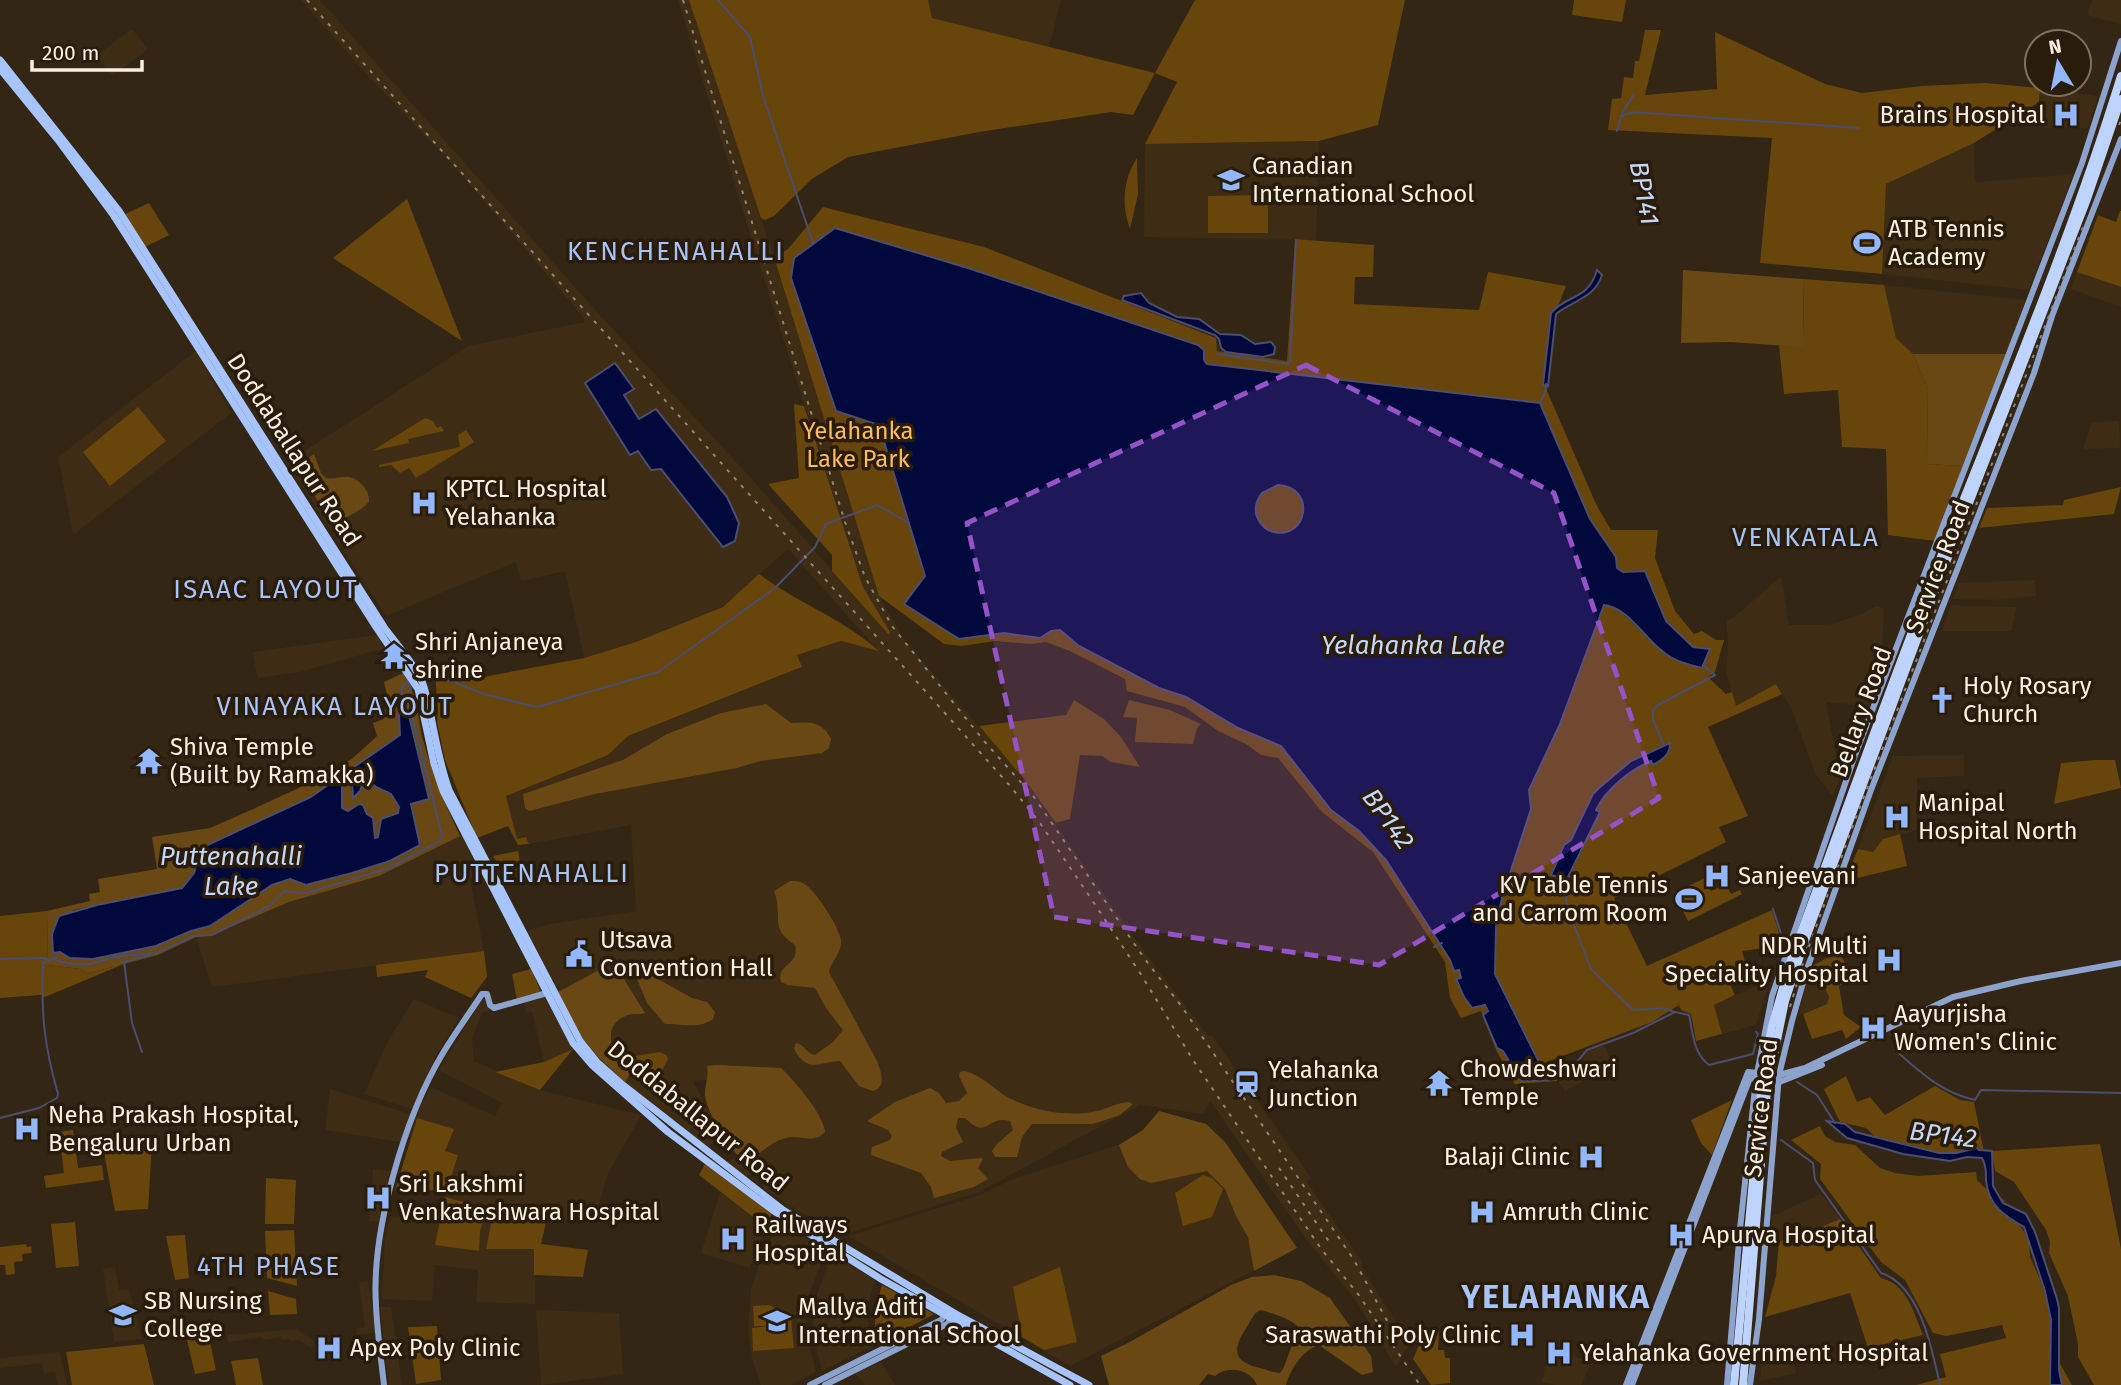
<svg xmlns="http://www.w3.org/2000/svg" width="2121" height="1385" viewBox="0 0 2121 1385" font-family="'Fira Sans',sans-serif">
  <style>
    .built { fill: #3e2d14 }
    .green { fill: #68450b; fill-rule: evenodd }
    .forest { fill: #6a4814; fill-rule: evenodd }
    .water { fill: #00083c; stroke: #4b4e6e; stroke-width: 2; fill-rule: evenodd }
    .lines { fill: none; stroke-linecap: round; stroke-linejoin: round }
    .stream { stroke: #4b4e6e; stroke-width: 2 }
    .secondary { stroke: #8ca3ce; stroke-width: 6 }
    .primary { stroke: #a7c5fc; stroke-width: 7 }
    .trunk { stroke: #bed4fe; stroke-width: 8 }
    .rail { stroke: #908576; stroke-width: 2; stroke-dasharray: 3.5 7; stroke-linecap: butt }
    .marked { fill: #9453c6; fill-opacity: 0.2; stroke: #9453c6; stroke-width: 5; stroke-dasharray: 14 9; stroke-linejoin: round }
    .labels { text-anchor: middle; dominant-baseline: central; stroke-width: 7; stroke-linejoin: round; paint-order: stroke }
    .poi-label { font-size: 24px; fill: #f9f0e4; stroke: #291c0a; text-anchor: start }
    .park-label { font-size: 24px; fill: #fcbb61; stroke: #291c0a }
    .street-label { font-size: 24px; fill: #f9f0e4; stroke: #291c0a }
    .water-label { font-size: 26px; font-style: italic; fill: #c4d7f9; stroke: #291c0a }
    .neighbourhood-label { font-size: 26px; letter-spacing: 2px; fill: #a7c3f7; stroke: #291c0a }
    .district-label { font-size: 32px; font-weight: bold; letter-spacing: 2px; fill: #a7c3f7; stroke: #291c0a }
  </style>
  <rect width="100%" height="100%" fill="#332614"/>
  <g class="built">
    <polygon points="301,0 320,0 599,314 749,476 889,635 890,632 863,587 758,260 678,0 689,0 774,257 879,596 905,641 1024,779 1146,954 1208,1036 1212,1035 1311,1178 1307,1182 1362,1262 1362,1268 1410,1343 1396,1367 1355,1300 1306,1239 1210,1101 1203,1114 1140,1105 979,1192 839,1236 764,1189 763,1182 753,1174 745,1176 726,1162 783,1135 706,1080 693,1081 723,1139 713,1143 708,1149 626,1083 599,1058 582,1038 527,931 550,924 636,911 631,825 529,844 526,837 517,839 506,796 608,755 628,736 801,668 797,655 841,641 878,650 788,549 723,607 636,642 584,658 565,571 521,581 516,562 386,616 287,462 468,346 585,322 583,317 454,166 369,77"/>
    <polygon points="863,0 1061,0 1049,48"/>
    <polygon points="2092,0 2121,0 2121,24 2087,15"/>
    <polygon points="132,29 148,49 112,76 96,56"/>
    <polygon points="2040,88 2098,96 2088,128 2041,128"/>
    <polygon points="1319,141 1316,240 1144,237 1145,144"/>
    <polygon points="1974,143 1975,182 2073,174 2029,290 1882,274 1886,184"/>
    <polygon points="2077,272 2121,287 2121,307 2071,289"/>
    <polygon points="1884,285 2026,300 2006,354 1913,354 1896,338"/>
    <polygon points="196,351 231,413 73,535 58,457"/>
    <polygon points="2119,421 2120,448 2083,449 2092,422"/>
    <polygon points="1781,576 1789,625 1829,625 1859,615 1876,606 1884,608 1881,670 1867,706 1826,702 1836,756 1849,756 1833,797 1815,773 1792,710 1777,684 1736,707 1726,672 1728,644 1726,621 1733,618"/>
    <polygon points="2035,580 2036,596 1995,600 1953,599 1959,583"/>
    <polygon points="1951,605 1970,606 2017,607 2011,631 1942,631"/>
    <polygon points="377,635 385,648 300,672 258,678 252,652"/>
    <polygon points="1964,755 1964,776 1917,778 1917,830 1883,839 1873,852 1858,849 1893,756"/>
    <polygon points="462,834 480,876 470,879 484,951 212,987 196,937 212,935 289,902 379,876"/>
    <polygon points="1811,965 1814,965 1829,997 1827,1004 1799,1015"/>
    <polygon points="1770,980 1756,1025 1722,1034 1714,1005"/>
    <polygon points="544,995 573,1049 544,1062 532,1012 526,1013 524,1001"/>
    <polygon points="484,997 489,1011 482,1013 472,1039 474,1061 540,1090 641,1115 607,1176 593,1225 547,1218 541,1244 588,1250 583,1277 535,1275 535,1304 476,1302 478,1270 435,1265 432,1301 382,1299 385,1240 390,1216 440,1218 447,1190 395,1191 420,1109 431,1087 495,1116 502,1103 439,1070"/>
    <polygon points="414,999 459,1018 436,1056 412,1109 364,1094 388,1041"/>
    <polygon points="1605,1046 1613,1066 1565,1091 1558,1080 1576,1071 1588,1051"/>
    <polygon points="330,1089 410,1114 400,1142 325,1130"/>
    <polygon points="1159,1111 1206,1124 1225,1142 1297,1248 1070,1366 849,1236 980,1195 1013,1179 1124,1143 1143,1130"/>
    <polygon points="373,1169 390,1171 379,1222 369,1221"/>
    <polygon points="721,1190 765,1226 750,1268 701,1253"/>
    <polygon points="1821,1194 1840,1219 1792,1239 1770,1243 1772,1216"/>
    <polygon points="780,1221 826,1252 810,1292 806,1314 806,1332 816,1372 791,1385 761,1385 752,1358 748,1329 751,1289 761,1258"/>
    <polygon points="831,1255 875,1280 867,1308 871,1347 822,1371 814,1339 813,1317 817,1295"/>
    <polygon points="115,1267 119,1290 129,1289 142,1339 114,1342 103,1269"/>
    <polygon points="368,1281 376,1332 357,1335 356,1328 365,1327 359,1283"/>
    <polygon points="380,1307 391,1307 402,1385 389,1385"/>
    <polygon points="536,1310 619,1313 623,1374 541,1385"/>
    <polygon points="297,1329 315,1342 311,1348 299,1340 290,1341 289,1339 282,1340 281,1337 263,1340 262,1337 228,1342 227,1335"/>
    <polygon points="1550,1341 1591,1365 1581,1385 1556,1385 1542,1382"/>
    <polygon points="60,1352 67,1385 58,1385 55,1372 44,1373 42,1363 0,1368 0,1358"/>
    <polygon points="1793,1355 1796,1373 1760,1381 1762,1361"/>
    <polygon points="881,1362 895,1385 865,1385 855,1374"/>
  </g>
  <g class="green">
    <polygon points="689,0 928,0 932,18 1155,73 1195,0 1405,0 1378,125 1319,141 1145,144 1177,82 1155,73 1133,115 1111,112 979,132 848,157 812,179 774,216 765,220 761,218"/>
    <polygon points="1574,0 1626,0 1622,22 1572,15"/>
    <polygon points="1645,30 1661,30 1645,95 1717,89 1715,32 1825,84 1862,93 1922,86 1985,83 2040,88 2039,102 1974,143 1886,184 1882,274 1760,263 1772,138 1608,130 1612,99 1621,98 1624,77 1633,78 1635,61 1639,61"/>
    <path d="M1137 158 1138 194 1130 229C1121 204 1123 180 1137 158Z"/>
    <polygon points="1268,195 1268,233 1208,233 1208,196"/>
    <polygon points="407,199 462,341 333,258"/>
    <polygon points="149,203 169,235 145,247 125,214"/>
    <path d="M823 207 984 247 1216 338 1217 351 1287 361 1295 239 1374 245 1373 277H1355L1354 304 1479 310 1488 272 1566 286 1558 306 1551 313 1544 385 1548 386 1547 391 1596 504 1611 530H1658L1655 558 1675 611 1694 634 1702 631 1716 640H1724L1715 672 1708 677 1726 694 1732 692 1736 706 1776 684 1782 694 1708 727 1748 816 1719 827 1726 842 1614 898 1647 966 1772 910 1780 936 1777 949 1772 947 1742 951 1748 972 1729 982 1735 995 1714 1005 1722 1034 1696 1041 1691 1014 1681 1010 1679 1005 1652 1022 1552 1060 1557 1081 1515 1084 1497 1052 1481 1011 1461 1018 1450 998 1445 962 1373 852 1322 812 1278 758 1261 755 1246 744 1218 731 1185 707 1127 691 1125 679 1070 651 1046 642 1031 644 995 641 962 646 944 644 879 596 774 257 788 249ZM835 228 971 269 1198 345 1203 350 1204 360 1207 364 1540 403 1590 519 1616 557 1617 567 1623 572 1645 571 1666 621 1693 647 1710 649 1661 650 1615 606 1604 605 1560 724 1529 790 1531 809 1502 898 1496 926 1495 974 1548 1080 1521 1081 1503 1051 1497 1047 1485 1005 1457 979 1461 978 1459 970 1454 971 1450 960 1386 860 1359 831 1331 810 1281 746 1238 728 1186 697 1159 688 1079 646 1060 630 1051 631 1040 638 1004 633 959 638 904 604 925 576 879 424Z"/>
    <polygon points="2120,211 2121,211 2121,287 2077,272 2098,215 2116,222"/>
    <polygon points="1803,279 1884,285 1896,338 1913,354 1928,389 1927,464 1963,466 1935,541 1888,535 1886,449 1842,447 1838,390 1784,394 1779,345 1804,346"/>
    <polygon points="794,404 804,406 863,587 890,632 889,635 832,571 832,555 768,484 799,478"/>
    <polygon points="138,407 166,441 110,486 83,452"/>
    <polygon points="425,418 433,421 437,428 441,426 444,431 408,439 409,443 372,451"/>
    <polygon points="466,430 474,442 416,478 409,468 400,473 391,465 379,467 379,465 460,447 458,435"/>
    <circle cx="1280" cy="509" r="24"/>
    <polygon points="2121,487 2114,514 1979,528 1987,508 2063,505 2064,500"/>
    <path d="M759 574C797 603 844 619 879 651L841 641 797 655 802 667 628 736 608 755 506 796 517 839 526 837 529 844 518 845 508 826 477 838 445 760 437 722 438 712 435 673 445 670 467 680 584 658 636 642 723 607Z"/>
    <polygon points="1074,700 1104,719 1121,737 1140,767 1111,762 1102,756 1080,755 1070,819 1056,823 1024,779 979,726 1066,715"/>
    <polygon points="1129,700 1170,710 1201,724 1197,728 1193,744 1135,742 1137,718 1123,717"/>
    <polygon points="2095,760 2115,760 2121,788 2054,804 2061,763"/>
    <polygon points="1900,834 1907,866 1845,881 1858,849 1873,852 1883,839"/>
    <polygon points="518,851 524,880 509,883 493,856"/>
    <polygon points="1705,878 1711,891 1726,884 1731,894 1740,890 1742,894 1688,921 1674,893"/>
    <polygon points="47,911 48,965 81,969 86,974 124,964 45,997 41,995 0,998 0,916"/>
    <polygon points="484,951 487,977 471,998 425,977 428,970 377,977 376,965"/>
    <polygon points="1838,952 1856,978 1839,986 1844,1015 1861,1027 1846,1039 1842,1030 1812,1039 1803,1014 1827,1004 1829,997 1814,965"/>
    <polygon points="531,969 541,992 517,1000 512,974"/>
    <polygon points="573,1049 540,1090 495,1072 544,1062"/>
    <polygon points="660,1052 666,1055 668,1059 659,1076 639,1071 634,1060 635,1056"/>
    <polygon points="1846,1076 1857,1102 1870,1097 1885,1115 1935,1086 1960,1100 1974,1102 1984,1152 1918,1157 1890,1151 1866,1128 1840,1122 1824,1089"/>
    <polygon points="1732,1100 1712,1155 1701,1143 1691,1120"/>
    <polygon points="417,1118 454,1129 445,1151 458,1155 447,1190 395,1191"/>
    <polygon points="1820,1126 1825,1136 1835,1142 1855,1145 1880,1168 1895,1173 1918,1176 1976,1172 1977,1180 1984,1187 2004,1200 2009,1212 2029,1238 2030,1257 2050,1302 2059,1362 2072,1385 1916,1385 1946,1377 1940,1354 2006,1338 2002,1325 1946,1336 1933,1333 1905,1280 1881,1262 1820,1179 1821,1164 1791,1140"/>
    <polygon points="73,1130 78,1168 102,1165 104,1180 46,1188 44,1176 64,1173 59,1132"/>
    <polygon points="102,1142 152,1144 148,1209 115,1211"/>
    <polygon points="2100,1144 2121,1249 2121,1385 2094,1385 2078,1357 2078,1344 2068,1296 2049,1253 2050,1242 2046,1230 2014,1182 1995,1171 1992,1151"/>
    <polygon points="707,1160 772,1214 765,1226 699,1175"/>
    <polygon points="1203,1175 1212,1178 1223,1189 1212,1217 1183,1226 1175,1193"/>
    <polygon points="266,1178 296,1180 294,1224 265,1224"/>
    <polygon points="445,1197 486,1208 480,1232 479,1251 435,1245"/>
    <polygon points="495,1203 547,1218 541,1244 588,1250 583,1277 534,1275 534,1249 486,1249"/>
    <path d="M1840 1219 1881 1278C1907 1284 1914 1313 1923 1335L1868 1348 1850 1293 1765 1317 1776 1276 1779 1241 1792 1239Z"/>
    <polygon points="75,1222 79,1266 56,1268 51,1224"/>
    <polygon points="294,1230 297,1286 267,1278 265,1231"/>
    <polygon points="185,1235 189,1278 175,1280 166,1236"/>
    <polygon points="26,1244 27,1247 31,1246 32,1253 22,1254 23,1261 14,1262 15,1274 6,1275 5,1265 0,1265 0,1247"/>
    <polygon points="1060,1267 1077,1342 1044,1350 1022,1337 1013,1287"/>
    <path d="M882 1285 934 1314 878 1344C872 1323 876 1306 882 1285Z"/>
    <polygon points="268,1291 296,1299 297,1314 270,1315"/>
    <polygon points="769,1305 791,1319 794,1348 753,1351 752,1328 769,1326 754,1326 753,1306"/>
    <polygon points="437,1326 441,1380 416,1384 408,1327"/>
    <polygon points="1439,1330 1438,1350 1444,1350 1445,1358 1450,1358 1450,1383 1431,1385 1413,1359 1424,1334"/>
    <polygon points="209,1338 216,1370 195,1374 187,1340"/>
    <polygon points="144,1344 154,1385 72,1385 66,1352"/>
    <polygon points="258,1358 263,1385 236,1385 231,1361"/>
  </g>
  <g class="forest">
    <polygon points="1683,270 1803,279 1804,347 1730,342 1681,343"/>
    <polygon points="1913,354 2006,354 1963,466 1927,464 1928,389"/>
    <path d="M314 454 321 473 326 478C334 480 341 476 349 477 360 479 370 491 369 502 359 512 343 521 329 520L302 474 307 459Z"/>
    <path d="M403 673C418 695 417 715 423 740 432 773 445 804 460 836L379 876 289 902 212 935 196 937 158 955 86 974 81 969 48 965 47 911 90 901 89 894 100 892 98 879 157 869 152 837 210 828 251 810 325 776 353 758 377 736 373 723 384 719 382 711 390 708 384 682ZM398 695 429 799 411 804 390 861 306 885 290 879 272 885 210 926 191 931 156 946 70 958 60 952 73 910 182 888 194 873 201 848 311 797 400 735Z"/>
    <path d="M766 704 791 723C810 722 822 721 831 739L829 748 822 753 760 761 737 768 595 794 529 811 525 808 523 794 623 760 667 734 721 713Z"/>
    <polygon points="346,780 352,781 351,791 360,791 364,780 368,780 376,787 391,794 399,807 398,813 389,815 379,823 378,837 375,838 373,819 359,804 348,811 342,808 342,781"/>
    <path d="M790 881C797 881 801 881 806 885 817 893 840 928 841 941 842 953 831 961 829 972L877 1061C881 1072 887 1086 873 1091L859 1086 840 1061C818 1062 808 1074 794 1049L796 1043C805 1045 807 1054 815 1055L833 1042 843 1030 826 1008 815 988 788 985 781 982C776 963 800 966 795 945 768 927 784 918 774 891Z"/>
    <path d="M599 970 617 972 622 976 645 1013C639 1015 634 1013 628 1015 606 1023 608 1041 618 1058L622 1055 631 1072 625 1082 599 1058 582 1038 558 992Z"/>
    <path d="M647 976 654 977 692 998 707 1002 715 1012 713 1019C698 1030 682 1023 665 1024L647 1003 637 979Z"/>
    <path d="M717 1065 781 1068C794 1080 824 1115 825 1132 812 1145 801 1134 786 1138 773 1141 761 1152 751 1160L744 1161C731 1152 705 1110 705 1094 705 1084 709 1077 707 1066Z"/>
    <path d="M964 1071C983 1075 995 1091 1011 1099 1038 1112 1072 1118 1101 1110 1110 1107 1118 1103 1128 1102L1133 1104 1120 1115 1093 1124H1032L1022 1137 1017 1157H995L992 1151 997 1144 1013 1130 1010 1121C986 1115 988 1141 965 1118H958L956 1128 963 1142 942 1152 941 1156 950 1161 981 1158 983 1159 978 1168 988 1179 974 1187 934 1198 931 1187 921 1173 871 1155 872 1147 890 1140 892 1136 888 1130 867 1121 895 1102 930 1088 939 1093 946 1103 959 1101 967 1093 959 1076 960 1072Z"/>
    <polygon points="1159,1111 1206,1124 1225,1142 1297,1248 1254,1271 1248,1237 1236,1216 1225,1189 1207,1171 1151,1183 1140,1179 1128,1167 1119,1145 1143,1130"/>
    <path d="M1274 1275 1301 1281 1330 1298 1371 1356 1373 1372 1362 1375 1319 1345C1303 1350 1291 1368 1286 1385H1257C1250 1369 1228 1365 1215 1376L1208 1374 1199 1385H1109L1101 1356 1126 1344 1231 1285 1252 1277ZM1260 1310C1269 1312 1303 1321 1300 1334 1300 1338 1294 1344 1291 1348 1287 1356 1286 1366 1280 1373 1274 1373 1270 1371 1264 1369 1236 1363 1229 1353 1247 1327 1251 1320 1253 1314 1260 1310Z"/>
  </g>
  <g class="water">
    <path d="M835 228 971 269 1198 345 1204 350V360L1207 364 1540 403 1590 519 1616 557 1617 568 1623 572 1645 571 1666 621 1693 647 1710 649 1702 668C1686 664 1673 661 1661 650 1643 636 1627 607 1604 605L1560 724 1529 790 1531 809 1502 898 1496 926 1495 974 1548 1080 1521 1081 1503 1051 1497 1048 1483 1015 1488 1011 1485 1005 1472 1008 1464 997 1456 979 1461 978 1459 970 1454 971 1450 960 1386 860 1359 831 1331 810 1281 746 1238 728 1186 697 1159 688 1079 646 1060 630 1051 631 1040 638 1004 633 959 639 904 604 925 576 879 425 836 411 791 278 794 258ZM1278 485C1317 487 1307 540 1274 532 1267 531 1261 525 1258 519 1253 509 1256 501 1262 493Z"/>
    <path d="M1597 270 1602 275C1595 298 1572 301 1556 314L1548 386 1543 385 1551 313C1567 294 1588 301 1597 270Z"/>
    <polygon points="1141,293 1149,303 1177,317 1199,319 1220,334 1241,335 1255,344 1271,342 1275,347 1274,354 1263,357 1226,352 1221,348 1219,339 1215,335 1122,300 1124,296"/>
    <polygon points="615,363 634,389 624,395 639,419 656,409 727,497 739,523 735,541 723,547 661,469 651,470 638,451 630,455 585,383"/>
    <path d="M398 694 404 695 429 799 411 804 420 845 390 861 352 873 306 885 290 879 272 885 210 926 191 931 156 946 93 959 70 958 60 952 53 953 52 934 59 916 97 905 182 888 194 873 201 848 311 797 400 735ZM346 780 352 781 353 798 360 791 364 780H368L376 787 391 794 399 807 398 813 381 819 378 837 375 838 373 818 367 814 363 805 359 804 348 811 342 808V781Z"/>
    <path d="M1670 743C1670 755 1663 759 1653 765L1651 761C1630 770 1606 789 1596 810L1600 812 1567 879 1551 875 1564 845 1571 840 1593 794 1599 788 1631 761Z"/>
    <path d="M1827 1121 1845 1124 1855 1132 1939 1153H1956L1977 1148 1979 1150 1992 1151 1993 1186 2003 1203 2026 1214 2035 1232 2057 1299 2059 1308V1370L2062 1385H2050L2051 1320 2045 1291 2024 1227C2004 1216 1988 1205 1986 1180 1986 1172 1986 1165 1982 1158L1967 1157 1950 1161 1903 1154 1847 1138Z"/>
  </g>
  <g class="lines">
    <g class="stream">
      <polyline points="718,0 750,37 763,96 813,243"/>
      <polyline points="1622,113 1634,94"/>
      <polyline points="1617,131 1621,116 1633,112 1859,128"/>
      <polyline points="1217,354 1288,364 1290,361 1296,241"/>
      <polyline points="1540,403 1545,393 1546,384"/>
      <polyline points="420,673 426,671 484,694 537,707 658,672 775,588 815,547 826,524 877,505 909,523"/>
      <polyline points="401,694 402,687 409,679"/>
      <polyline points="1664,745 1653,720 1653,710 1658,705 1715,675 1703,665"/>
      <polyline points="1563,877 1568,910 1591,969 1633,1010 1662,1008 1675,1012"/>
      <polyline points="1773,909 1782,937 1781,942"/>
      <polyline points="1434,947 1442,943"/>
      <polyline points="0,959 43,958 51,960"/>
      <polyline points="55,959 58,961 72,964 90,964 120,956 157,953 194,936 212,935 256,913 269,906 284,891 306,893 389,868 438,842 442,836 410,706 408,691 411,688 407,681"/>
      <path d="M1895 1050C1920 1072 1942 1093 1975 1100L1981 1090 2121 1093"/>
      <polyline points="142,1052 132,1023 124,962 152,954"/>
      <path d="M1571 1069 1587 1050 1633 1033 1675 1012 1689 1015C1693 1033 1693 1053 1709 1065L1753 1054 1758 1034 1756 1032"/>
      <polyline points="1797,1082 1817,1095 1835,1123"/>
      <path d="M0 1118 39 1108 57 1098 58 1094C44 1045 41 1013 43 963L57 957"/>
      <path d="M1781 1140 1813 1163 1815 1180 1881 1273C1920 1285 1932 1349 1940 1385"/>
    </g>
    <g class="secondary">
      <polyline points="1777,1083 1822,1065"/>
      <path d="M384 1385C381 1358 377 1331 376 1305 371 1231 405 1116 443 1053 455 1033 469 1014 482 994H487L490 1005 494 1008 547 993"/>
      <polyline points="810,1385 941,1320 947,1313"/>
      <polyline points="825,1385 947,1324 955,1315"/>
      <polyline points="1626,1385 1748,1072 1779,1075 1805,1068 1953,997 2021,981 2121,963"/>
      <polyline points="1632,1385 1750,1078 1760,1080"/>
      <polyline points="1727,1385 1740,1229 1756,1079 1772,996 1854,758 2082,163 2121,41"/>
      <polyline points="1750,1385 1759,1319 1779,1075 1792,1021 1807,969 1871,790 2034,373 2052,316 2121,139"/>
    </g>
    <g class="primary">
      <path d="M0 60 119 211 384 627C395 642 419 670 424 687 434 722 436 754 449 790L580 1041 597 1062 623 1085 783 1210 956 1314 1089 1385"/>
      <polyline points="0,69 58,140 114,216 376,627 418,689 434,764 443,791 573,1043 592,1065 668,1132 778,1214 881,1279 1070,1385"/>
    </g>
    <g class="trunk">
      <path d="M1734 1385 1763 1073 1772 1026 1791 960C1840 827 1887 694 1939 562 2002 401 2070 241 2121 76"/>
      <polyline points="1743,1385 1767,1089 1785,1001 1807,935 1938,583 2087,199 2121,99"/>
    </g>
    <g class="rail">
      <polyline points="307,0 1011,787 1040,823 1092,900 1142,976 1193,1060 1287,1199 1322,1250 1358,1294 1420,1385"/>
      <polyline points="683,0 845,522 865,577 892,626 984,741 1034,797 1144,958 1182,1007 1354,1260 1391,1328"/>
      <polyline points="2119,125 2121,120"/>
      <polyline points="1790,1007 1804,960 1853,825 2083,227"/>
      <polyline points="1279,1168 1330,1243"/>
    </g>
  </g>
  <path class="marked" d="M1306 365 1554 493 1659 798 1379 965 1054 917 967 523Z"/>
  <defs>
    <symbol id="hospital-bare" viewBox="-9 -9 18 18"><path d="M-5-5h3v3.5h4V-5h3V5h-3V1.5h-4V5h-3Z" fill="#92b7fd" stroke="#291c0a" stroke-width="2.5" paint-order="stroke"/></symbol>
    <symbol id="school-bare" viewBox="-9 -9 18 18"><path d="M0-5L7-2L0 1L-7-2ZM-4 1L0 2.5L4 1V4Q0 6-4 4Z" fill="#92b7fd" stroke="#291c0a" stroke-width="2.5" paint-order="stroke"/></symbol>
    <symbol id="stadium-bare" viewBox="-9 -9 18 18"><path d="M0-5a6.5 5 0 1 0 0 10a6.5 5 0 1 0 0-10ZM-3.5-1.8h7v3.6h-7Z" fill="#92b7fd" stroke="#291c0a" stroke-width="2.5" paint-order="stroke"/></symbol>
    <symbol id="temple-bare" viewBox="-9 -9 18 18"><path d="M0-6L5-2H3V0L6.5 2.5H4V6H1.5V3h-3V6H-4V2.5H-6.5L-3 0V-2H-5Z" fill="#92b7fd" stroke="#291c0a" stroke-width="2.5" paint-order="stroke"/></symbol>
    <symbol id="church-bare" viewBox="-9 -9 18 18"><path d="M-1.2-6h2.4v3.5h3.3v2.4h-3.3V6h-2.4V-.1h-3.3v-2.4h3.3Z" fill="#92b7fd" stroke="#291c0a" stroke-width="2.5" paint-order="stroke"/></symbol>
    <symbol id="civic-bare" viewBox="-9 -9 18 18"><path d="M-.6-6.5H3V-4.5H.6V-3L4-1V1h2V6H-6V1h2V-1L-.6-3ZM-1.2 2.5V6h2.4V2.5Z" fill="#92b7fd" stroke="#291c0a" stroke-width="2.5" paint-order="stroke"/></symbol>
    <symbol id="station-bare" viewBox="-9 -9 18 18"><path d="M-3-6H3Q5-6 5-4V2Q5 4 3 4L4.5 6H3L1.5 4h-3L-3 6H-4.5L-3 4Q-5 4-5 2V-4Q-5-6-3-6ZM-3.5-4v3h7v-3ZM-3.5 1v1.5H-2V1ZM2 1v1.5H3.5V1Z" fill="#92b7fd" stroke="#291c0a" stroke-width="2.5" paint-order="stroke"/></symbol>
    <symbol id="university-bare" viewBox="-9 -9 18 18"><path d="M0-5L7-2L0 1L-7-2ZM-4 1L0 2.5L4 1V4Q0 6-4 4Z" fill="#92b7fd" stroke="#291c0a" stroke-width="2.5" paint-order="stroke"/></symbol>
  </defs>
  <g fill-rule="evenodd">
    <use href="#hospital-bare" x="2047" y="96" width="38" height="38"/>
    <use href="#school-bare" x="1212" y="161" width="38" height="38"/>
    <use href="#stadium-bare" x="1848" y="224" width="38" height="38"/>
    <use href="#hospital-bare" x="405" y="484" width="38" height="38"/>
    <use href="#temple-bare" x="375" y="637" width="38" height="38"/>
    <use href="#church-bare" x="1923" y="681" width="38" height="38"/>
    <use href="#temple-bare" x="130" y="742" width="38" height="38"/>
    <use href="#hospital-bare" x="1878" y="798" width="38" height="38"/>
    <use href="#hospital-bare" x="1698" y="857" width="38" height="38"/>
    <use href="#stadium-bare" x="1670" y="880" width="38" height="38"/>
    <use href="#civic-bare" x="560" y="935" width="38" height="38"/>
    <use href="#hospital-bare" x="1870" y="941" width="38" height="38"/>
    <use href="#hospital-bare" x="1854" y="1009" width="38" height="38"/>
    <use href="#temple-bare" x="1420" y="1064" width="38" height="38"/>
    <use href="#station-bare" x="1228" y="1065" width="38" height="38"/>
    <use href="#hospital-bare" x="8" y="1110" width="38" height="38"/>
    <use href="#hospital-bare" x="1572" y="1138" width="38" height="38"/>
    <use href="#hospital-bare" x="359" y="1179" width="38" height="38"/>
    <use href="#hospital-bare" x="1463" y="1193" width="38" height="38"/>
    <use href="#hospital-bare" x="1662" y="1216" width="38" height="38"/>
    <use href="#hospital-bare" x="714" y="1220" width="38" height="38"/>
    <use href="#university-bare" x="104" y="1296" width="38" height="38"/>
    <use href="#school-bare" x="758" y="1302" width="38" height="38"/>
    <use href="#hospital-bare" x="1503" y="1316" width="38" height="38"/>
    <use href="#hospital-bare" x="310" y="1329" width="38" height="38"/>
    <use href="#hospital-bare" x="1540" y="1334" width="38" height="38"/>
  </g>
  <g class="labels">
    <g class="poi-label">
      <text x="2045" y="115" text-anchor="end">Brains Hospital</text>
      <text x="1252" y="166">Canadian<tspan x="1252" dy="28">International School</tspan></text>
      <text x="1888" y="229">ATB Tennis<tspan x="1888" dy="28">Academy</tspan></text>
      <text x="445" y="489">KPTCL Hospital<tspan x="445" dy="28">Yelahanka</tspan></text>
      <text x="415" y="642">Shri Anjaneya<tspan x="415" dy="28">shrine</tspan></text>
      <text x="1963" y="686">Holy Rosary<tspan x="1963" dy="28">Church</tspan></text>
      <text x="170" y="747">Shiva Temple<tspan x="170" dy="28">(Built by Ramakka)</tspan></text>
      <text x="1918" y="803">Manipal<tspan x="1918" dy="28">Hospital North</tspan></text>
      <text x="1738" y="876">Sanjeevani</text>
      <text x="1668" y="885" text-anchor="end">KV Table Tennis<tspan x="1668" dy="28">and Carrom Room</tspan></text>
      <text x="600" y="940">Utsava<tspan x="600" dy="28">Convention Hall</tspan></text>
      <text x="1868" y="946" text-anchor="end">NDR Multi<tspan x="1868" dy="28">Speciality Hospital</tspan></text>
      <text x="1894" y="1014">Aayurjisha<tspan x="1894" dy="28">Women's Clinic</tspan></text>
      <text x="1460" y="1069">Chowdeshwari<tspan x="1460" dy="28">Temple</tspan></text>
      <text x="1268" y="1070">Yelahanka<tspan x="1268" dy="28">Junction</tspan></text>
      <text x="48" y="1115">Neha Prakash Hospital,<tspan x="48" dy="28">Bengaluru Urban</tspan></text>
      <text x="1570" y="1157" text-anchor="end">Balaji Clinic</text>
      <text x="399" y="1184">Sri Lakshmi<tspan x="399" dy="28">Venkateshwara Hospital</tspan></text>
      <text x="1503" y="1212">Amruth Clinic</text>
      <text x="754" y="1225">Railways<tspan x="754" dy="28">Hospital</tspan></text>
      <text x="1702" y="1235">Apurva Hospital</text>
      <text x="144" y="1301">SB Nursing<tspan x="144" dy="28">College</tspan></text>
      <text x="798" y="1307">Mallya Aditi<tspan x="798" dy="28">International School</tspan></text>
      <text x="1501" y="1335" text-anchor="end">Saraswathi Poly Clinic</text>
      <text x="350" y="1348">Apex Poly Clinic</text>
      <text x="1580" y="1353">Yelahanka Government Hospital</text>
    </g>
    <g class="park-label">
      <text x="858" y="431">Yelahanka<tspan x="858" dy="28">Lake Park</tspan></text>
    </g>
    <g class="street-label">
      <text transform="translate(294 450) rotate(57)">Doddaballapur Road</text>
      <text transform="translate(1938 567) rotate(-69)">Service Road</text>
      <text transform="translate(1861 712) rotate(-70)">Bellary Road</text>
      <text transform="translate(1761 1108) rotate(-83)">Service Road</text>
      <text transform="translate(698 1116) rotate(39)">Doddaballapur Road</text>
    </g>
    <g class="water-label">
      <text transform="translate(1644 193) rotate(79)">BP141</text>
      <text x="1413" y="645">Yelahanka Lake</text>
      <text transform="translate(1388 819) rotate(54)">BP142</text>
      <text x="231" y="856">Puttenahalli<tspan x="231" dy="30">Lake</tspan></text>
      <text transform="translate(1943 1135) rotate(7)">BP142</text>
    </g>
    <g class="neighbourhood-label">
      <text x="676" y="251">KENCHENAHALLI</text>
      <text x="1806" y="537">VENKATALA</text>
      <text x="266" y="589">ISAAC LAYOUT</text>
      <text x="335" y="706">VINAYAKA LAYOUT</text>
      <text x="532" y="873">PUTTENAHALLI</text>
      <text x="269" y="1266">4TH PHASE</text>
    </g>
    <g class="district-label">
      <text x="1556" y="1297">YELAHANKA</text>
    </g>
  </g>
  <g transform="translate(2058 63) rotate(350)"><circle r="33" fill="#291c0a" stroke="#7c7161" stroke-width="2"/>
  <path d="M0-5L12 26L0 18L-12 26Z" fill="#92b7fd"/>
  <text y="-10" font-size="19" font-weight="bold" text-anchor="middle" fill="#f9f0e4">N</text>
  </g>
  <path d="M32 60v10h110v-10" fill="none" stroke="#f9f0e4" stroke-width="3.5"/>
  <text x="42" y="60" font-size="21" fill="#f9f0e4" stroke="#291c0a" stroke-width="5" paint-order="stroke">200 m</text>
</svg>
